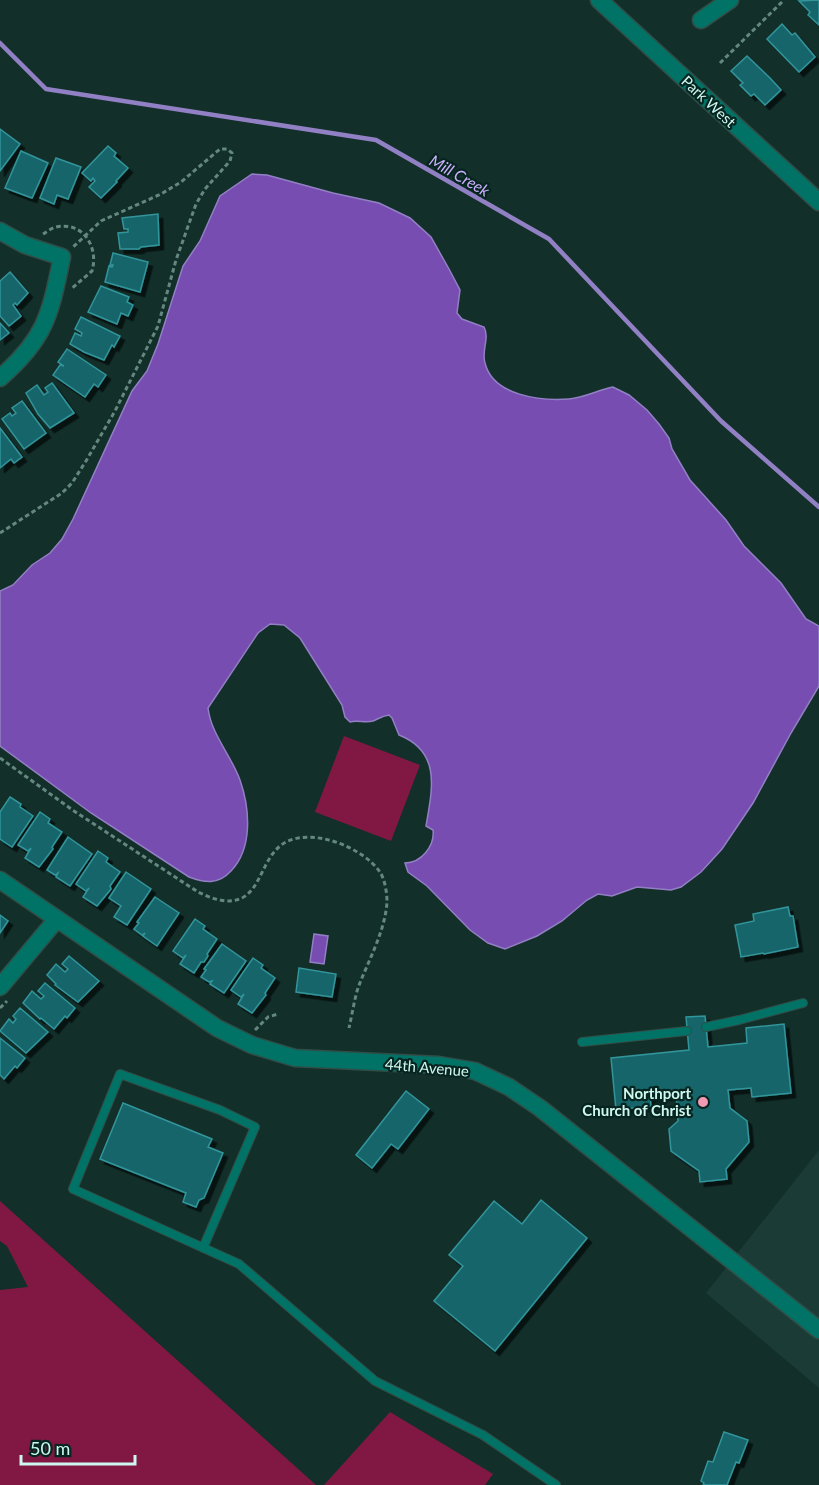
<svg xmlns="http://www.w3.org/2000/svg" width="819" height="1485" viewBox="0 0 819 1485" font-family="Lato,sans-serif">
  <style>
    .built { fill: #1a3b36 }
    .green { fill: #811844 }
    .water { fill: #784db1; stroke: #9280c4; stroke-width: 1.5 }
    .lines { fill: none; stroke-linecap: round; stroke-linejoin: round }
    .stream { stroke: #9280c4; stroke-width: 4.5 }
    .building { fill: #17656a; stroke: #32959b; stroke-width: 1.5; filter: url(#shadow) }
    .lane-casing { stroke: #314d47; stroke-width: 10 }
    .street-casing { stroke: #314d47; stroke-width: 19 }
    .path { stroke: #648780; stroke-width: 3; stroke-dasharray: 4.5 3; stroke-linecap: butt }
    .lane { stroke: #017366; stroke-width: 8 }
    .street { stroke: #017366; stroke-width: 16 }
    .poi-dot { fill: #f19ab3; stroke: #072520; stroke-width: 2 }
    .labels { text-anchor: middle; dominant-baseline: central; stroke-width: 4.5; stroke-linejoin: round; paint-order: stroke }
    .street-label { font-size: 15px; fill: #cef8ef; stroke: #072520 }
    .poi-label { font-size: 15px; font-weight: bold; fill: #cef8ef; stroke: #072520; text-anchor: end }
    .water-label { font-size: 16px; font-style: italic; fill: #cdb0fd; stroke: #072520 }
  </style>
  <defs>
    <filter id="shadow"><feDropShadow dx="4.5" dy="4.5" stdDeviation="0" flood-color="#0009"/></filter>
  </defs>
  <rect width="100%" height="100%" fill="#122f2a"/>
  <polygon class="built" points="819,1150 819,1388 706,1293"/>
  <g class="green">
    <polygon points="344,736 420,765 391,841 315,812"/>
    <polygon points="0,1201 316,1485 0,1485 0,1290 28,1287 7,1246 0,1241"/>
    <polygon points="390,1412 493,1474 485,1485 324,1485"/>
  </g>
  <g class="water">
    <path d="M252 174 267 175 333 193 379 203 410 218 431 237 449 269 460 290 457 313 462 319 484 327C490 338 481 351 485 363 493 396 541 401 569 399 584 398 598 390 613 387L629 395 647 410 659 424 669 438 672 449 690 480 726 520 744 546 781 583 806 619 819 626V686L791 733 753 803 722 849 701 872 681 887 671 890 637 887 612 896 598 894 587 900 562 921 537 936 505 949 488 943 470 930 427 886 408 872 405 863C421 863 435 846 433 830L426 826C432 790 442 752 399 735L392 718 389 715C382 716 378 719 373 721 366 723 357 720 350 722L345 717 342 705 300 638 284 625 270 624 258 633 208 708C211 734 231 755 240 780 250 809 253 848 231 871 218 885 205 883 189 877L91 813 0 746V591L13 585 32 565 50 553 62 539 73 519 132 391 147 371 158 344 183 266 200 241 220 196Z"/>
    <polygon points="314,934 328,936 324,964 310,962"/>
  </g>
  <g class="lines">
    <polyline class="stream" points="0,43 46,89 376,140 549,239 721,421 819,507"/>
  </g>
  <g class="building">
    <polygon points="819,0 819,25 808,15 810,12 799,1"/>
    <polygon points="782,24 792,35 795,33 815,57 799,72 767,39"/>
    <polygon points="747,56 770,78 781,90 765,105 754,94 751,96 740,85 743,83 731,71"/>
    <polygon points="0,129 20,144 0,171"/>
    <polygon points="108,146 116,153 114,156 128,168 116,181 117,182 101,198 89,187 95,181 93,178 91,181 82,173"/>
    <polygon points="21,151 48,163 32,198 5,188"/>
    <polygon points="56,158 81,167 68,199 57,195 54,204 40,198"/>
    <polygon points="158,214 159,245 141,247 139,249 120,249 118,233 128,232 128,229 124,229 122,218"/>
    <polygon points="113,253 148,262 140,292 105,282 109,266 112,267 113,265 110,265"/>
    <polygon points="10,272 28,293 17,305 15,303 13,305 21,316 9,326 0,316 0,281"/>
    <polygon points="101,286 129,297 127,302 133,305 128,316 121,313 117,324 88,312"/>
    <polygon points="81,317 120,336 114,347 112,345 104,360 84,352 70,344 75,333 81,336 82,333 75,329"/>
    <polygon points="0,323 9,333 0,340"/>
    <polygon points="67,349 106,375 98,387 94,384 85,397 53,375 60,365 64,366 58,362"/>
    <polygon points="52,383 74,413 50,428 38,414 26,393 37,385 44,395 48,392 45,388"/>
    <polygon points="22,401 46,433 24,449 2,419 10,413 12,416 16,413 12,408"/>
    <polygon points="0,428 22,457 14,463 11,459 0,468"/>
    <polygon points="10,797 21,804 20,807 33,816 12,847 0,839 0,812"/>
    <polygon points="40,812 50,819 48,823 62,832 52,847 53,849 39,867 25,858 31,848 28,851 18,845"/>
    <polygon points="68,837 92,854 70,886 56,877 58,873 55,875 47,870"/>
    <polygon points="98,851 108,858 106,862 120,872 110,886 111,889 97,906 83,897 89,888 86,891 76,884"/>
    <polygon points="126,872 151,889 127,925 114,917 121,906 109,898"/>
    <polygon points="155,897 179,913 157,946 143,936 145,933 142,935 134,929 139,923 137,922"/>
    <polygon points="788,907 790,916 793,916 798,947 764,954 763,953 741,957 735,925 754,921 753,914"/>
    <polygon points="0,915 8,921 0,933"/>
    <polygon points="195,919 205,926 203,929 217,939 207,954 208,956 204,962 201,962 194,973 180,964 186,955 183,958 173,951"/>
    <polygon points="222,944 246,961 224,993 210,984 212,981 209,982 201,977 206,970 204,969"/>
    <polygon points="69,956 99,981 78,1002 55,985 56,984 47,975 56,964 65,972 68,969 62,964"/>
    <polygon points="253,958 263,965 261,968 275,978 265,993 266,995 252,1013 238,1004 244,994 241,997 231,990"/>
    <polygon points="299,968 336,974 332,997 296,992"/>
    <polygon points="45,983 75,1008 67,1018 65,1016 54,1029 41,1018 40,1019 23,1003 32,991 41,999 44,996 38,991"/>
    <polygon points="20,1008 48,1032 26,1053 0,1031 9,1019 13,1023 16,1019 13,1016"/>
    <polygon points="705,1016 708,1047 747,1043 746,1028 784,1024 791,1093 752,1097 751,1088 728,1090 730,1108 747,1121 749,1142 726,1169 727,1179 700,1182 699,1171 671,1151 669,1129 678,1121 676,1095 650,1097 651,1106 616,1110 611,1058 689,1050 686,1017"/>
    <polygon points="0,1038 25,1058 17,1068 15,1066 4,1079 0,1075"/>
    <polygon points="406,1091 429,1109 398,1149 391,1144 372,1168 356,1155"/>
    <polygon points="123,1103 212,1139 208,1147 223,1153 204,1198 199,1200 196,1207 183,1202 186,1193 100,1159"/>
    <polygon points="541,1200 587,1238 495,1351 434,1301 463,1266 449,1255 494,1201 522,1224"/>
    <polygon points="724,1432 748,1440 739,1463 736,1462 727,1485 703,1485 704,1483 701,1481 708,1461 713,1462"/>
  </g>
  <g class="lines">
    <defs>
      <g id="lane">
        <polyline points="706,1027 739,1020 803,1003"/>
        <polyline points="582,1042 687,1031"/>
        <polyline points="203,1248 255,1127 220,1110 120,1074 73,1189 239,1264 375,1381 483,1435 556,1485"/>
      </g>
      <g id="street">
        <polyline points="599,0 819,202"/>
        <polyline points="701,20 730,0"/>
        <path d="M0 231 25 245 62 257C50 315 46 338 0 378"/>
        <polyline points="0,880 217,1028 252,1045 295,1058 439,1065 475,1071 509,1087 540,1108 819,1330"/>
        <polyline points="0,987 57,919"/>
      </g>
    </defs>
    <use href="#lane" class="lane-casing"/>
    <use href="#street" class="street-casing"/>
    <g class="path">
      <polyline points="720,63 784,0"/>
      <path d="M43 234C47 232 51 228 56 227 83 221 99 247 92 271L71 289"/>
      <polyline points="0,533 62,493 72,483 86,461 115,411 158,326 176,260 196,204 205,189 230,161 232,153 227,149 220,149 181,182 161,194 101,221 72,248"/>
      <path d="M0 758 74 811 198 892C211 898 227 905 242 898 262 888 263 854 286 842 314 828 362 847 380 872 385 880 387 893 387 902 385 932 368 961 358 988 354 1001 352 1015 349 1028"/>
      <polyline points="0,1008 7,1001"/>
      <polyline points="255,1030 268,1017 278,1014"/>
    </g>
    <use href="#lane" class="lane"/>
    <use href="#street" class="street"/>
  </g>
  <circle class="poi-dot" cx="703" cy="1102" r="6"/>
  <g class="labels">
    <g class="street-label">
      <text transform="translate(709 101) rotate(43)">Park West</text>
      <text transform="translate(427 1067) rotate(5)">44th Avenue</text>
    </g>
    <g class="poi-label">
      <text x="691" y="1093">Northport<tspan x="691" dy="17">Church of Christ</tspan></text>
    </g>
    <g class="water-label">
      <text transform="translate(460 175) rotate(30)">Mill Creek</text>
    </g>
  </g>
  <path d="M21 1455v9h114v-9" fill="none" stroke="#cef8ef" stroke-width="3"/>
  <text x="30" y="1455" font-size="18" fill="#cef8ef" stroke="#072520" stroke-width="4.5" paint-order="stroke">50 m</text>
</svg>
